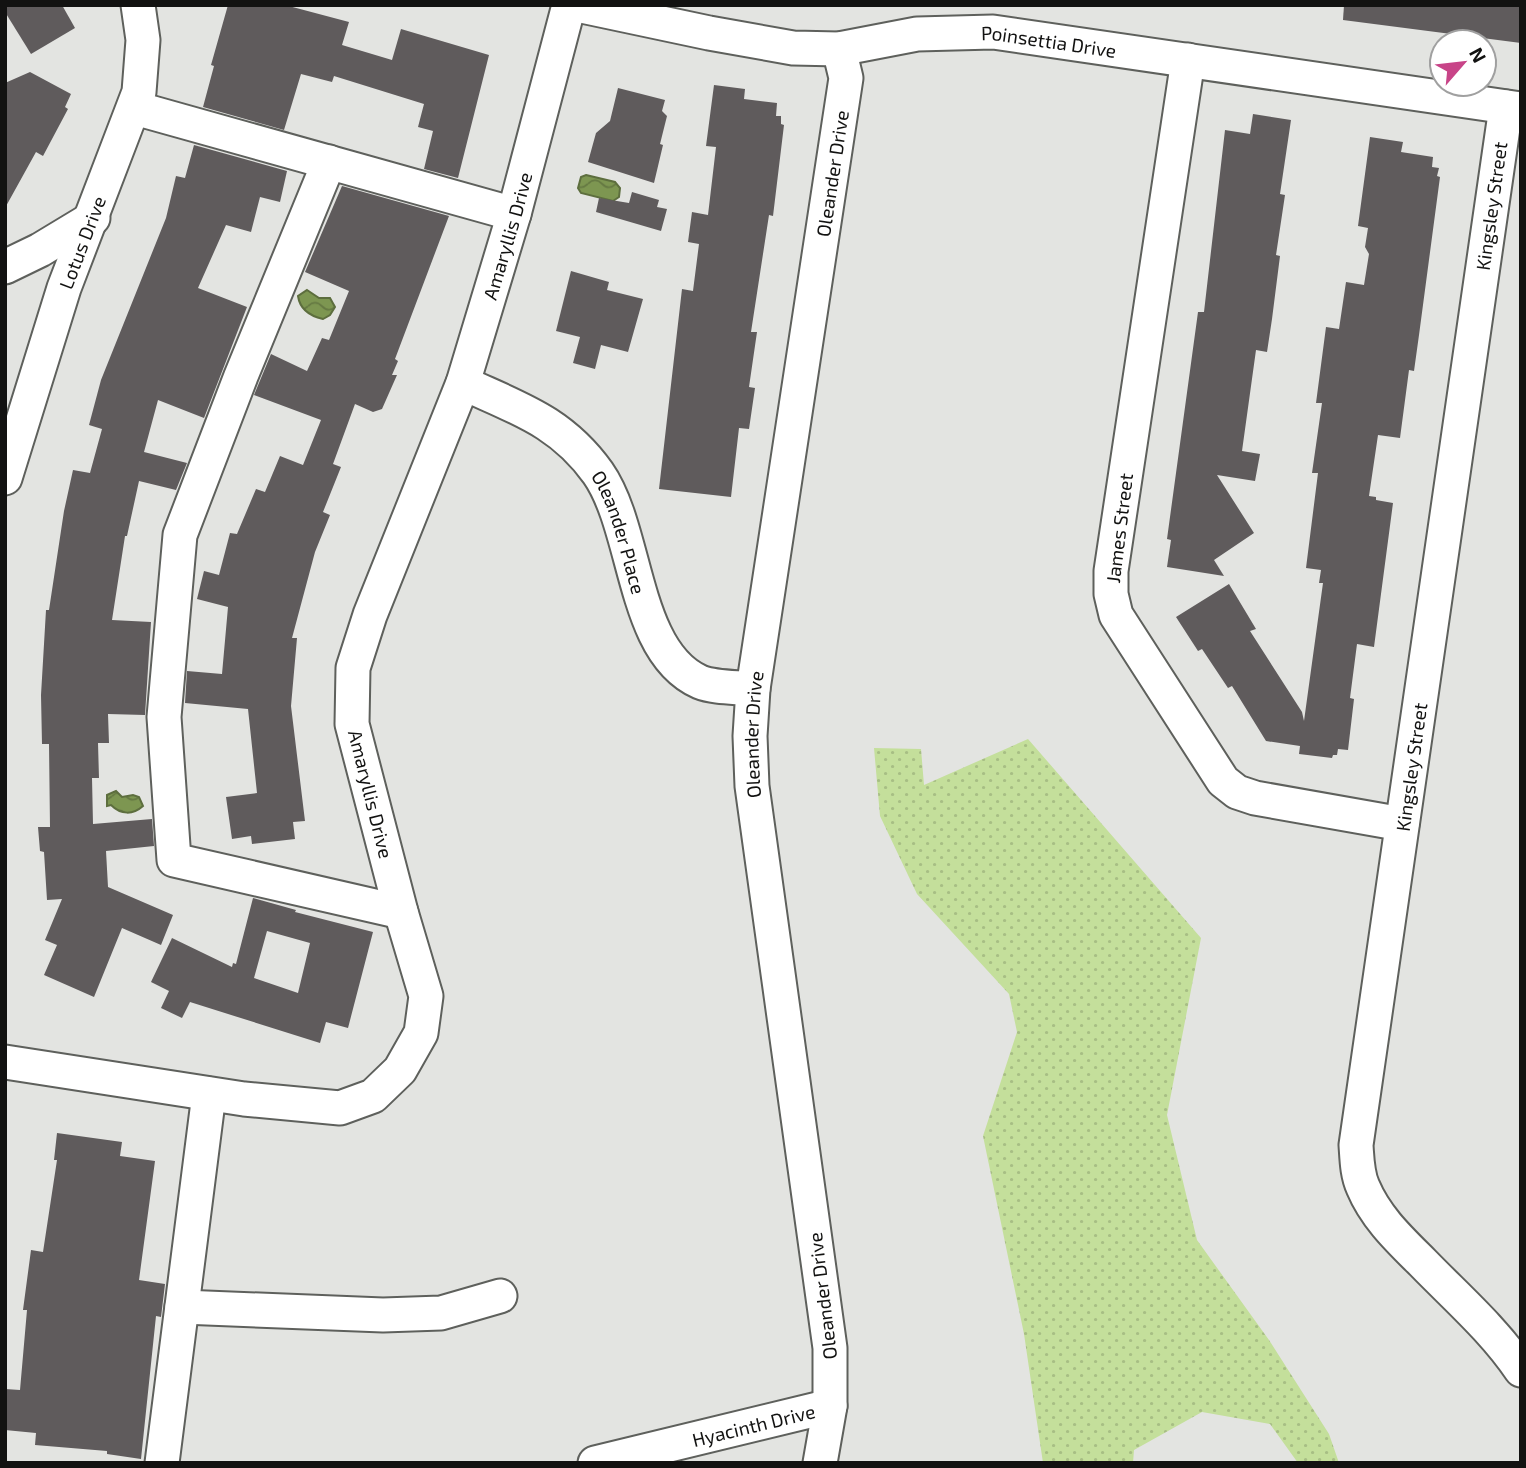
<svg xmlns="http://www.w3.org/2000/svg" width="1526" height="1468" viewBox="0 0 1526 1468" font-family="'Exo 2',sans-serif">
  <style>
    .green { fill: url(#green-dots) }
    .water { fill: url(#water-waves); stroke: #5d6e3e; stroke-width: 2 }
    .building { fill: #5f5b5c; fill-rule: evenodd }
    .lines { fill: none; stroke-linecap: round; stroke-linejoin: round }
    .minor-casing { stroke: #5e605c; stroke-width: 37 }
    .minor { stroke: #fff; stroke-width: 33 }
    .labels { text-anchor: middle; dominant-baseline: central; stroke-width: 7; stroke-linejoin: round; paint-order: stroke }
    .street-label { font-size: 19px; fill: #121211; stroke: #fff }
  </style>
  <defs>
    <pattern id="green-dots" width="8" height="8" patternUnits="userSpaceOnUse" patternTransform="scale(1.75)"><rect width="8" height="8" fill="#c4df9b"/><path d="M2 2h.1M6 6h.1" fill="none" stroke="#a7be84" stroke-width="1.8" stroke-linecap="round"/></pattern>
    <pattern id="water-waves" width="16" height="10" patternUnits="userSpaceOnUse" patternTransform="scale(1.75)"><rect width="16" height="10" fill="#7d9651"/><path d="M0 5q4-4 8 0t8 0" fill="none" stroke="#657942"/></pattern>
  </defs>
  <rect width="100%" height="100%" fill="#e3e4e1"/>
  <polygon class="green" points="1028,739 1201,938 1167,1115 1197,1240 1269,1340 1329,1434 1339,1463 1298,1463 1270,1424 1202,1412 1134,1450 1133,1463 1043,1463 1024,1334 983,1136 1017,1032 1009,994 917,894 880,816 874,748 921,749 924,785"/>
  <g class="water">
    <polygon points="586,175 615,182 620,188 619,197 613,201 581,193 578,188 581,177"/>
    <path d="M307 290 319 298H330L335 307 330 315 323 319C310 316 300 310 298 296Z"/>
    <path d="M116 791 122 797 133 795 139 797 143 806C133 815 121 815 111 805L107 806V795Z"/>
  </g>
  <g class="building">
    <polygon points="5,5 62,5 75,28 31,54 5,12"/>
    <polygon points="228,5 285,5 349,22 342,45 392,60 401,29 489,55 458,178 424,169 433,131 418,127 424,104 334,76 332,82 301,74 284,130 203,107 214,66 211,65"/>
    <polygon points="1344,5 1521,5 1521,43 1343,20"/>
    <polygon points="30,72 71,94 65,107 68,109 43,156 36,152 5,208 5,83"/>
    <polygon points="714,85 745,89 744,99 777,103 776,116 781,116 781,124 784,125 773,216 769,215 751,332 757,332 749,387 755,388 749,429 739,428 731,497 659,489 682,289 693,291 699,244 688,242 692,212 708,215 716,147 706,146"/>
    <polygon points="618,88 665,100 662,111 667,116 660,144 663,145 654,183 588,162 596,133 610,121"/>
    <polygon points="1253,114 1291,120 1280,194 1285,195 1276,255 1280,256 1272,319 1267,352 1256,350 1242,451 1260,454 1255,481 1217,475 1254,533 1214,560 1224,576 1167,567 1171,540 1167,539 1198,312 1204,312 1225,130 1250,134"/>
    <polygon points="1370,137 1403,142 1401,152 1433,157 1432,167 1439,168 1437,176 1440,177 1419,335 1414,371 1409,370 1400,438 1378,435 1369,496 1376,497 1376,500 1393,503 1374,647 1357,644 1350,698 1354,699 1348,750 1338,749 1337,755 1333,755 1332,758 1299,754 1300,746 1266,741 1232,686 1228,688 1202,649 1198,651 1176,617 1229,584 1256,629 1250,631 1302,712 1304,721 1323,583 1319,583 1321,570 1306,568 1318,473 1312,473 1322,403 1316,403 1326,327 1339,329 1346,282 1364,285 1369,254 1365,247 1368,228 1358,226"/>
    <polygon points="194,145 287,171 280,202 260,197 251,232 226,225 198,288 247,307 204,418 158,400 144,452 187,463 176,490 139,481 127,536 125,536 112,620 151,622 145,715 108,714 109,743 98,743 99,778 92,778 93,824 152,819 154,846 106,851 108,887 173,915 161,945 122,928 94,997 44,975 57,945 45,940 62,899 47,900 44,852 40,851 38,827 50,827 49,744 42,744 41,695 46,610 49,610 64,511 73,470 90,473 102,429 89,425 101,380 166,218 176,176 185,178"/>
    <polygon points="342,186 449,216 395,359 398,361 392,375 397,375 382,409 373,412 355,404 333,464 341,467 323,512 330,515 315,552 292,638 297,638 291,706 305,821 293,822 295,839 252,844 251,836 232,839 226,797 257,793 248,709 185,703 187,671 222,674 228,607 197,599 204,571 219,575 230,533 237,534 256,489 265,492 280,456 303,465 321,420 254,395 271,354 307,371 322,338 329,340 349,291 305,272"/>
    <polygon points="632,192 659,200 657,207 667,209 661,231 596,212 599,198 629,203"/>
    <polygon points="571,271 609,282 607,290 643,299 628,352 601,345 595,369 573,363 580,337 556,331"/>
    <path d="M253 898 296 910 295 912 373 932 348 1028 326 1022 320 1043 190 1002 182 1018 161 1008 169 991 151 982 172 938 232 967 233 963 236 964ZM267 931 310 943 298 993 254 978Z"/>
    <polygon points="57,1133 122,1142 120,1156 155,1161 139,1280 165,1284 161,1317 156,1316 141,1459 107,1454 107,1451 35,1445 36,1433 5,1430 5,1389 20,1390 27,1310 23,1310 31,1250 43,1252 57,1160 54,1160"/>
  </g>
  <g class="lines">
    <defs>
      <g id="minor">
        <path id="s1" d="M577 5 709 33 793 48 839 49 917 34 993 32 1521 109"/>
        <polyline points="1188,60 1111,571 1111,594 1116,615 1223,781 1237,792 1255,798 1402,824"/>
        <path d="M1506 107 1356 1145C1357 1159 1357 1174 1363 1187 1376 1218 1400 1240 1423 1263 1457 1298 1494 1330 1521 1370"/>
        <polyline points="135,108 514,214"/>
        <polyline points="329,162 241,376 180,535 164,717 174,860 401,912"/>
        <polyline points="5,267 40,250 93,218"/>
        <path id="s2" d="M463 383C517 408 561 421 598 473 638 530 632 652 700 682 715 688 737 687 753 689"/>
        <path id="s3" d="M5 478 64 288 139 92 143 40 138 5"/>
        <path id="s4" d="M5 1062 244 1099 340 1108 373 1096 400 1070 421 1033 426 996 401 912 352 724 353 668 370 615 463 383 514 214 569 5"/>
        <polyline points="182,1307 383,1315 441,1313 500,1296"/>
        <polyline points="162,1463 209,1094"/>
        <path id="s5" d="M595 1463 830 1406"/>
        <path id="s6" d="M820 1463 830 1406V1348L752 786 750 736 753 689 846 78 839 49"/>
      </g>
    </defs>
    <use href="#minor" class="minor-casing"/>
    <use href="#minor" class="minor"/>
  </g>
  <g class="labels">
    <g class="street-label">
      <text stroke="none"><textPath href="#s1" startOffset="478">Poinsettia Drive</textPath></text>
      <text stroke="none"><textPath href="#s6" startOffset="1302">Oleander Drive</textPath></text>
      <text transform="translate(1491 206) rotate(-82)">Kingsley Street</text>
      <text stroke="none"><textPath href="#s4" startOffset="1288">Amaryllis Drive</textPath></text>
      <text stroke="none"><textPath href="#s3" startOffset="248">Lotus Drive</textPath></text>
      <text transform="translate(1119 528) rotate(-83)">James Street</text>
      <text stroke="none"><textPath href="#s2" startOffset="228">Oleander Place</textPath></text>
      <text stroke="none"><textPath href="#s6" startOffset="735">Oleander Drive</textPath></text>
      <text transform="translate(1411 767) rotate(-82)">Kingsley Street</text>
      <text transform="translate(371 794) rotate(76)">Amaryllis Drive</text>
      <text transform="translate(822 1296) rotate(-97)">Oleander Drive</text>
      <text stroke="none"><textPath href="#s5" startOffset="163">Hyacinth Drive</textPath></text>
    </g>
  </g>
  <rect width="1526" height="1468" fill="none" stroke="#121211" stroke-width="14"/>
  <g transform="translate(1463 63) rotate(62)"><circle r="33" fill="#ffffff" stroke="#a0a0a0" stroke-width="2"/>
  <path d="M0-5L12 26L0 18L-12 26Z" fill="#c84488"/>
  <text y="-10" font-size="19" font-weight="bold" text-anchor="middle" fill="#121211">N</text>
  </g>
</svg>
